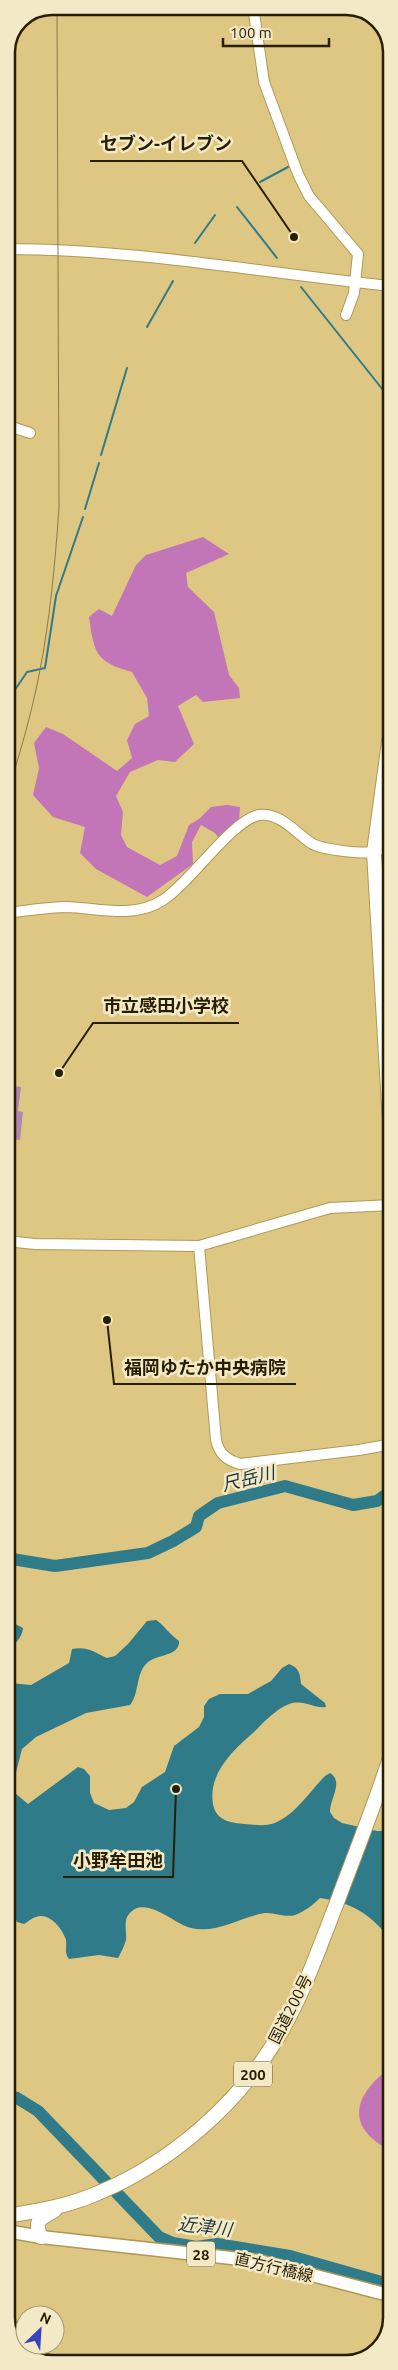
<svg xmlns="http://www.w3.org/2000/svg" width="398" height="2370" viewBox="0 0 398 2370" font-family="Ubuntu,'Noto Sans JP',sans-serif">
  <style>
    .green { fill: #b485ad }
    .forest { fill: #c276b8 }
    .water { fill: #2f7b89 }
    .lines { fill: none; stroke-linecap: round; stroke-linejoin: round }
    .stream { stroke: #2f7b89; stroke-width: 2 }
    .river { stroke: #2f7b89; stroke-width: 12 }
    .minor-casing { stroke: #af9954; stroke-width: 12 }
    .major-casing { stroke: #af9954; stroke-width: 15 }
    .highway-casing { stroke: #af9954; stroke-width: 16 }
    .minor { stroke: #fff; stroke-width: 10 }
    .major { stroke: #fff; stroke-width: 12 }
    .highway { stroke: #fff; stroke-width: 14 }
    .tram { stroke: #8c7b48; stroke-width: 1 }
    .labels { text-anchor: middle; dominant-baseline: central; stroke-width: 5; stroke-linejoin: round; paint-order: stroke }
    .shield { fill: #f4e9c7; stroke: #655c3d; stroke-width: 1 }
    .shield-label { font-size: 15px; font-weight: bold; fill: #281f02 }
    .street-label { font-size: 16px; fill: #281f02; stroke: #f4e9c7 }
    .water-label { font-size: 18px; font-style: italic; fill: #1d363b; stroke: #f4e9c7 }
    .rim { fill: none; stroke: #281f02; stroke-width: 2.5 }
    .leader { fill: none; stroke: #281f02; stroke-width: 2 }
    .callout-dot { fill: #281f02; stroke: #f4e9c7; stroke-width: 2 }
    .callout-label { font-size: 18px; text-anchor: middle; font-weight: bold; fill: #281f02; stroke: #f4e9c7; stroke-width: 5; stroke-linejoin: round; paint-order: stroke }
  </style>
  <rect width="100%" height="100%" fill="#dec782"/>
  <polygon class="green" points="6,1085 21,1087 18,1111 23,1112 20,1140 6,1139"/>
  <g class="forest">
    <path d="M203 537 229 554 186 573 188 587 214 612 229 675 239 688 240 698 203 702 196 695 178 706 194 744 175 762 158 760 130 772 116 796 123 812 121 835 127 847 160 865 177 856 189 825 199 819 211 807 227 805 240 807 239 821 218 837 215 833 201 825 192 842 193 864 147 897 96 869 80 853 85 827 53 817 33 795 39 768 34 743 46 727 63 734 117 771 132 758 127 740 135 724 149 716 147 698 132 672C95 662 94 652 89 617L99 609 112 616 136 565 146 555Z"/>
    <path d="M392 2067V2152C382 2146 370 2139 364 2129 349 2105 372 2080 392 2067Z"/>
  </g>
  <g class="water">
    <path d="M6 1619 23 1628C22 1639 14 1644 7 1651Z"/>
    <path d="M156 1620C165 1626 169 1634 179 1641 180 1656 158 1654 148 1662 135 1673 140 1693 130 1705L86 1713 36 1737 22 1749 13 1784 15 1793 28 1804 78 1767 84 1769 90 1776V1793L94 1803 109 1810 126 1808 134 1802 142 1787 165 1772 174 1746 199 1727 204 1717V1706L209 1699 220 1694H248L271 1681 282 1668 289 1664C300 1668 300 1675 301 1684L325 1703 326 1707C313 1709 305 1699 289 1704 276 1709 264 1722 254 1732 232 1751 208 1774 213 1804 216 1821 231 1823 245 1824 256 1825 269 1827 279 1821 297 1812 311 1790 325 1776L330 1773C344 1782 330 1798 330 1812L334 1818 342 1823 377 1831H384L392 1827V1942C372 1915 354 1903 320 1898 313 1905 305 1911 295 1915 286 1918 274 1912 265 1913 239 1917 218 1934 191 1928 174 1924 145 1894 129 1914 123 1921 127 1932 126 1940 124 1947 121 1952 118 1958L99 1955 69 1959C64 1952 67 1948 66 1940 63 1930 53 1917 42 1916 35 1915 29 1921 24 1924L17 1922 7 1899V1687L10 1683 31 1685 69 1663 72 1649C87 1646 94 1652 107 1658L115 1656 128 1644 147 1621Z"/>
  </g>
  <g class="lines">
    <g class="stream">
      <polyline points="260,182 288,167"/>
      <polyline points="237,207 277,258"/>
      <polyline points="195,243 215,215"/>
      <polyline points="301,287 387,395 391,393"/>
      <polyline points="147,327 173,281"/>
      <polyline points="101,455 127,368"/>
      <polyline points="85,509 99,463"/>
      <polyline points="6,703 27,672 45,668 56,596 83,517"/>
    </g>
    <g class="river">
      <polyline points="6,1558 55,1566 148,1553 173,1541 196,1527 199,1516 218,1503 285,1486 353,1505 377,1501 392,1490"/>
      <polyline points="7,2096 17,2098 38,2111 159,2237 173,2243 196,2247 217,2244 290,2256 392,2285"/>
    </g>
    <defs>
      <g id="minor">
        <polyline points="253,6 264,82 298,174 309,196 358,254 354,293 346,315"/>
        <path d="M6 249C136 249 263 273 391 286"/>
        <polyline points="6,425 30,433"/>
        <path d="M6 913C26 911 47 907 67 907 99 908 134 919 163 900 189 884 232 820 259 815 280 812 296 833 311 843 322 850 362 854 374 852 380 851 386 846 392 844"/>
        <polyline points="6,1241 35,1244 199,1246 330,1208 392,1205"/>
        <path d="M199 1246 216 1440C219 1454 227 1460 240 1464L359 1450 392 1444"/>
      </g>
      <polyline id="major" points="7,2231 41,2237 259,2261 392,2296"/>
      <g id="highway">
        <polyline points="391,727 374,852 392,1157"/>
        <path d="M7 2216C37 2211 69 2206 98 2193 170 2163 236 2106 276 2040 302 1998 318 1951 336 1905 355 1854 375 1804 392 1752"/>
        <path d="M41 2237C33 2219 41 2219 55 2210"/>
      </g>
    </defs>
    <use href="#minor" class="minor-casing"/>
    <use href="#major" class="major-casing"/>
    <use href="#highway" class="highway-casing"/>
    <use href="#minor" class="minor"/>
    <use href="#major" class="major"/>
    <use href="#highway" class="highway"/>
    <path class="tram" d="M6 797C19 757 31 716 39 675 50 620 55 564 59 508L57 6"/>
  </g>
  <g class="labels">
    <g class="shield">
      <rect x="234" y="2061.5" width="38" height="25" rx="4"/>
      <rect x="187" y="2241.5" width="28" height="25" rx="4"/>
    </g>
    <g class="shield-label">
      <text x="253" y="2074">200</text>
      <text x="201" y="2254">28</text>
    </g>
    <g class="street-label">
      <text transform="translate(290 2009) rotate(-63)">国道200号</text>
      <text transform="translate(274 2267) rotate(13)">直方行橋線</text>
    </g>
    <g class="water-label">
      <text transform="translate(248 1478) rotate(-14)">尺岳川</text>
      <text transform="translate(205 2226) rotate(7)">近津川</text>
    </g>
  </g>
  <path d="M0 0H398V2370H0ZM52 15H346A37 37 0 0 1 383 52V2318A37 37 0 0 1 346 2355H52A37 37 0 0 1 15 2318V52A37 37 0 0 1 52 15Z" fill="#f4e9c7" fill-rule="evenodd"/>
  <path class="rim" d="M52 15H346A37 37 0 0 1 383 52V2318A37 37 0 0 1 346 2355H52A37 37 0 0 1 15 2318V52A37 37 0 0 1 52 15Z"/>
  <path class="leader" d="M294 237L242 161H90M59 1073L93 1023H239M107 1320L114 1384H296M176 1789L173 1877H63"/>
  <g class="callout-dot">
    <circle cx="294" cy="237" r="5"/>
    <circle cx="59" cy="1073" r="5"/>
    <circle cx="107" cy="1320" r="5"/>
    <circle cx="176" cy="1789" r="5"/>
  </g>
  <g class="callout-label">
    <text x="166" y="150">セブン-イレブン</text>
    <text x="166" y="1012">市立感田小学校</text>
    <text x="205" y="1374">福岡ゆたか中央病院</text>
    <text x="118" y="1867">小野牟田池</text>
  </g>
  <g transform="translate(40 2330) rotate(25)"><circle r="24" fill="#f4e9c7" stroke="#a29878"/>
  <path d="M0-4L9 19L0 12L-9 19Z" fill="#3845b8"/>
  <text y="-8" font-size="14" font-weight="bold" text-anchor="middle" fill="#281f02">N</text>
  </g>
  <path d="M223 38v8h106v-8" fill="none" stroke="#281f02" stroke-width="2.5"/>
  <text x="230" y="38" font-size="15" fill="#281f02" stroke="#f4e9c7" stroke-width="4" paint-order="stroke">100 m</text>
</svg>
